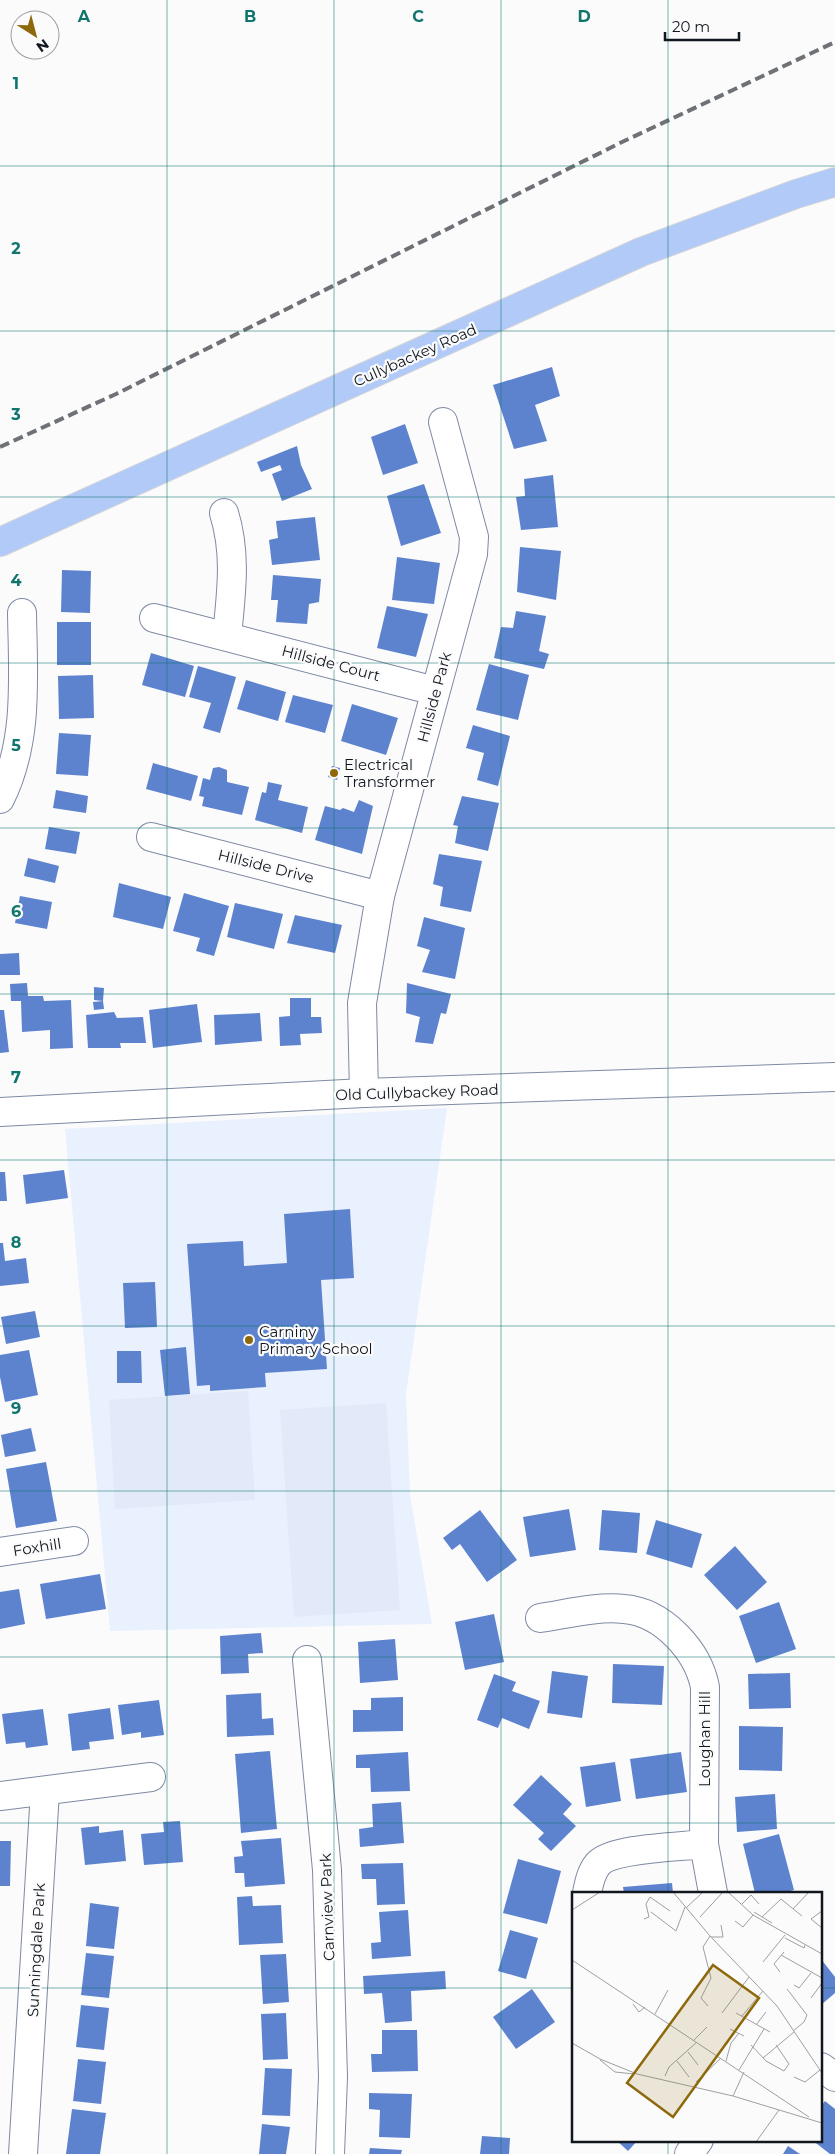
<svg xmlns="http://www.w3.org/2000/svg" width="835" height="2154" viewBox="0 0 835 2154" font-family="Montserrat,sans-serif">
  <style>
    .built { fill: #e9f0fe }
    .green { fill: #e2eaf9 }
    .building { fill: #5d83cf }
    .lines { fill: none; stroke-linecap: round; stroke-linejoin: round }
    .minor-casing { stroke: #7e8aa3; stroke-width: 30 }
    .major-casing { stroke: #d4d5d7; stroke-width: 30 }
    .minor { stroke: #fff; stroke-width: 28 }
    .major { stroke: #b2caf8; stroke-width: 28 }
    .rail { stroke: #6e7176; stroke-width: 4; stroke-dasharray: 10 5; stroke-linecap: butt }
    .grid { fill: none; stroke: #0f766e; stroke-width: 1; stroke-opacity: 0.55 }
    .poi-dot { fill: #8d690c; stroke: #fbfbfb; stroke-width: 2 }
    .labels { text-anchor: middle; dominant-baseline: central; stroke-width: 4.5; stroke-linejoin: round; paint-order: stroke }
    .street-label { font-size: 15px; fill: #11161f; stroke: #fbfbfb }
    .poi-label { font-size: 15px; fill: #11161f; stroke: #fbfbfb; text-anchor: start }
    .inset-road { fill: none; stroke: #9d9fa3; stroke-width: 1 }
    .view { fill: #8d690c; fill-opacity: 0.15; stroke: #8d690c; stroke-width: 2.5 }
    .inset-edge { fill: none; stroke: #11161f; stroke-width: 2.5 }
    .grid-label { font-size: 16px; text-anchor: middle; font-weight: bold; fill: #0f766e; stroke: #fbfbfb; stroke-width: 4.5; stroke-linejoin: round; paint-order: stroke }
  </style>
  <rect width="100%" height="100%" fill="#fbfbfb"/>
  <polygon class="built" points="447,1108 406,1394 410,1495 432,1624 110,1631 65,1129"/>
  <g class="green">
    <polygon points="248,1391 255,1500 115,1509 109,1400"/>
    <polygon points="386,1403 400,1610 294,1617 280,1410"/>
  </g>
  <g class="building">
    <polygon points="552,367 560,396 535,405 547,441 514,449 493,385"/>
    <polygon points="405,424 418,463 383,475 371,437"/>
    <polygon points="297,446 301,465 312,489 282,501 272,474 282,470 280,465 261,472 257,462"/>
    <polygon points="553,475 558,527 521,530 516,497 525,496 524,479"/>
    <polygon points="424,484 441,533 401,546 387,496"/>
    <polygon points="315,517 320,560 272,565 269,540 278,538 276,521"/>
    <polygon points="520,547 561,551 556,600 517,592"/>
    <polygon points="397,557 440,563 434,604 392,600"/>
    <polygon points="62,570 91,571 90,613 61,612"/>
    <polygon points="273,575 321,579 319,602 309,604 307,624 276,622 278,600 271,600"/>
    <polygon points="387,606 428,614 416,657 377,648"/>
    <polygon points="516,611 546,616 539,651 549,654 544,669 494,658 501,627 513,628"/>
    <rect x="57" y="622" width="34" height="43"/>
    <polygon points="151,653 194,666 185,697 142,685"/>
    <polygon points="489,664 529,675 518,720 476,710"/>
    <polygon points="198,666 236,677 220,733 203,728 211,703 189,697"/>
    <polygon points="93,675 94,718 59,719 58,676"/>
    <polygon points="246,680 286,692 278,721 237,709"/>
    <polygon points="293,695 333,705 325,733 285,722"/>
    <polygon points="352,704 398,718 386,755 341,741"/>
    <polygon points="473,725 510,736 498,786 477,780 484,753 466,748"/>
    <polygon points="59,733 91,735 88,776 56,774"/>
    <polygon points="153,763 198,776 191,801 146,789"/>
    <polygon points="332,766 340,768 337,780 328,777"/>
    <polygon points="219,767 227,770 227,782 249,787 242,815 202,806 204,797 199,796 203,778 210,780 213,768"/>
    <polygon points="268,782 282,785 278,800 308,807 302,833 255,820 262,792 266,793"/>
    <polygon points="56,790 88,796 86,813 53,808"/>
    <polygon points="462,796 499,803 488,851 455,843 458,826 453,825"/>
    <polygon points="359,800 373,806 362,854 315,840 325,806 340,810 343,808 354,812"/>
    <polygon points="49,827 80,832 76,854 45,849"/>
    <polygon points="439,854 482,861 471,912 440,906 443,887 433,884"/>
    <polygon points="28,858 59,866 55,883 24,876"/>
    <polygon points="119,883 171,897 163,929 113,917"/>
    <polygon points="184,893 229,906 214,956 196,951 200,938 173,931"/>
    <polygon points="20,896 52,902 47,929 15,923"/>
    <polygon points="235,903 283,914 274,949 227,937"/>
    <polygon points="295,915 342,925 335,953 287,943"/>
    <polygon points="424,917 465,928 455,979 422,972 430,950 417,946"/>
    <polygon points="19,953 20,975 0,975 0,954"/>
    <polygon points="27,983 28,996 43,996 44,1001 71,1000 73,1048 50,1049 50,1030 22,1032 21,1001 11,1001 10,984"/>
    <polygon points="407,983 451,994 446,1014 441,1013 433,1044 415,1042 420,1017 406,1013"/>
    <polygon points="94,987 104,988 103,1001 94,1000"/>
    <polygon points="290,998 311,998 311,1017 321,1017 322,1033 300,1034 301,1045 280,1046 279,1017 290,1016"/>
    <polygon points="103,1001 104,1009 94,1010 93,1002"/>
    <polygon points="197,1004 202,1042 153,1048 149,1010"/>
    <polygon points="0,1010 4,1010 9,1052 0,1053"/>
    <polygon points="114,1012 117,1018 143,1017 146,1043 120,1043 121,1048 88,1048 86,1015"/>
    <polygon points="260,1013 262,1041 215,1045 214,1015"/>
    <polygon points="64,1170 68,1198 26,1204 23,1175"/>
    <polygon points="0,1172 5,1172 7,1201 0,1201"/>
    <polygon points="350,1209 354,1278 321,1280 327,1369 265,1373 266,1387 210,1391 210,1385 197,1386 187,1244 243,1241 244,1266 287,1263 284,1214"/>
    <polygon points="0,1243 3,1243 5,1261 26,1258 29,1283 0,1286"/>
    <polygon points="155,1282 157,1327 125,1328 123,1283"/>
    <polygon points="35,1311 40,1337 6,1344 1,1317"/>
    <polygon points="186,1347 190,1394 165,1396 160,1350"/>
    <polygon points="29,1350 38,1395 5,1402 0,1377 0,1355"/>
    <polygon points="117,1351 141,1351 142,1383 117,1383"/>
    <polygon points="31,1428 36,1451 5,1457 1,1435"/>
    <polygon points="46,1462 57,1521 16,1528 6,1469"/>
    <polygon points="569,1509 576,1550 530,1557 523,1517"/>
    <polygon points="480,1510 517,1560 487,1582 460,1544 452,1550 443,1538"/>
    <polygon points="602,1510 640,1513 637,1553 599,1550"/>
    <polygon points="656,1520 702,1534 692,1568 646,1554"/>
    <polygon points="735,1546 767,1582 737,1610 704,1575"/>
    <polygon points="100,1574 106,1609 46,1619 40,1584"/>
    <polygon points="19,1589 25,1624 0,1629 0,1592"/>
    <polygon points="779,1602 796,1649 756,1663 739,1616"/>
    <polygon points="494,1614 504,1662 465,1670 455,1622"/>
    <polygon points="261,1633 263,1653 248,1654 249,1673 221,1674 220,1636"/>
    <polygon points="395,1639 398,1680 360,1683 358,1642"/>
    <polygon points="613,1664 664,1666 662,1705 612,1703"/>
    <polygon points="552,1671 588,1676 582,1718 547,1713"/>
    <polygon points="790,1673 791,1708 749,1709 748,1674"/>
    <polygon points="494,1674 516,1682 512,1691 540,1701 529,1729 502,1718 498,1728 477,1720"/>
    <polygon points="261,1693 262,1719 273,1718 274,1735 227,1737 226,1695"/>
    <polygon points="403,1697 403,1731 353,1732 353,1710 371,1710 371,1698"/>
    <polygon points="159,1700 164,1735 141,1738 141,1732 122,1735 118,1705"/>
    <polygon points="110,1708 114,1739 89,1742 90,1749 72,1751 68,1714"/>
    <polygon points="43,1709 48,1745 26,1748 25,1742 6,1744 2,1714"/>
    <polygon points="739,1726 783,1727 782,1771 739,1770"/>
    <polygon points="270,1751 277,1829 241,1833 235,1754"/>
    <polygon points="408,1752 410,1791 371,1792 370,1768 356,1768 356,1755"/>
    <polygon points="681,1752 687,1792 636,1799 630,1759"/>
    <polygon points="615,1762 621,1801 586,1807 580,1767"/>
    <polygon points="541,1775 572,1804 563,1814 576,1826 551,1851 538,1839 544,1833 513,1805"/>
    <polygon points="775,1794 777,1829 737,1832 735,1797"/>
    <polygon points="401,1802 404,1843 360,1847 359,1829 373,1827 372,1804"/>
    <polygon points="180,1821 183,1862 144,1865 141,1834 164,1832 163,1822"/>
    <polygon points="99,1826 99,1833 123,1830 126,1861 85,1865 81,1828"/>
    <polygon points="779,1834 794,1890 783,1893 755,1893 743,1844"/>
    <polygon points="281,1838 285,1884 245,1887 244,1873 235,1873 234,1857 243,1856 241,1841"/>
    <polygon points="0,1841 11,1841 10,1886 0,1886"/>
    <polygon points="518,1859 561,1871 547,1924 503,1913"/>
    <polygon points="403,1863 405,1904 377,1905 376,1879 362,1879 361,1864"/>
    <polygon points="672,1883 673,1893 624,1893 623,1887"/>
    <polygon points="252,1896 253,1906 281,1905 283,1943 239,1945 237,1897"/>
    <polygon points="90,1903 119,1907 114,1949 86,1946"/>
    <polygon points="408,1910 411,1956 372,1959 371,1943 381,1942 379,1912"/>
    <polygon points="510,1930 538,1938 526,1979 498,1971"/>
    <polygon points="86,1953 114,1956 109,1998 81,1995"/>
    <polygon points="286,1954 289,2002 263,2004 260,1955"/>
    <polygon points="821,1959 835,1977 835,1993 821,2005"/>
    <polygon points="445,1971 446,1989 411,1991 412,2021 385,2023 382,1993 364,1994 363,1976"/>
    <polygon points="532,1989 555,2022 516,2049 493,2017"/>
    <polygon points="81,2005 109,2008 104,2050 76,2047"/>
    <polygon points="286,2013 288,2059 263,2060 261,2014"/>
    <polygon points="382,2030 417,2030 418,2071 372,2072 371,2054 382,2054"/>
    <polygon points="78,2059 106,2062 101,2104 73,2101"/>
    <polygon points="265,2068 292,2069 290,2116 262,2115"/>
    <polygon points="369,2093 412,2094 410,2138 379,2137 380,2110 369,2109"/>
    <polygon points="825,2101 835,2109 835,2154 830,2154 812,2140 821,2140 821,2106"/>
    <polygon points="72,2109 106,2113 100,2154 66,2154"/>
    <polygon points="262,2124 290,2127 286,2154 259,2154"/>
    <polygon points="482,2136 510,2138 509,2154 480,2154"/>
    <polygon points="616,2140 638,2140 628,2151"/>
    <polygon points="788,2146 800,2154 783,2154"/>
    <polygon points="370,2148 402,2150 401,2154 369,2154"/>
  </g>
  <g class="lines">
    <defs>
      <g id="minor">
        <path d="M224 513C237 555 231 594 227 636"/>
        <polyline points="154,618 435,691"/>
        <path d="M0 799C29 741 23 676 22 613"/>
        <polyline points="151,837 380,896"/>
        <polyline points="364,1093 362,1003 380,896 473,554 474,537 443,422"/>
        <polyline points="0,1112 364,1093 835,1077"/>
        <polyline points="0,1552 74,1541"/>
        <path d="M540 1618C567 1614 597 1606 624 1609 663 1612 698 1651 705 1687L704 1844 713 1893"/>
        <polyline points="307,1660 327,1870 333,2077 330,2154"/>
        <polyline points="0,1796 151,1777"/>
        <path d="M587 1893C589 1883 591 1872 598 1864 612 1848 681 1847 704 1844"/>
        <polyline points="821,2067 835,2077"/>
        <polyline points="23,2154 45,1791"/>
        <polyline points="689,2154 699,2140"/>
      </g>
      <polyline id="major" points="0,542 641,252 796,194 835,182"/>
    </defs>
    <use href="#minor" class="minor-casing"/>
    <use href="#major" class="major-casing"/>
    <use href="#minor" class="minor"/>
    <use href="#major" class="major"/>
    <polyline class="rail" points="0,447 116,394 622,142 835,42"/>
  </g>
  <path class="grid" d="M167 0V2154M334 0V2154M501 0V2154M668 0V1893M0 166H835M0 331H835M0 497H835M0 663H835M0 828H835M0 994H835M0 1160H835M0 1326H835M0 1491H835M0 1657H835M0 1823H835M0 1988H574M821 1988H835M668 2140V2154"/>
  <g class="poi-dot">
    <circle cx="334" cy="773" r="5"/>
    <circle cx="249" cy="1340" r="5"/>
  </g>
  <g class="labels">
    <g class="street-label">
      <text transform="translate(415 355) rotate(-24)">Cullybackey Road</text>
      <text transform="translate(331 663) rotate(15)">Hillside Court</text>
      <text transform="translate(434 697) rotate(-75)">Hillside Park</text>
      <text transform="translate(266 866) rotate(14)">Hillside Drive</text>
      <text transform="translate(417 1092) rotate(-2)">Old Cullybackey Road</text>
      <text transform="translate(37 1547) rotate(-9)">Foxhill</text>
      <text transform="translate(704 1739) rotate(-90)">Loughan Hill</text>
      <text transform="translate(327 1907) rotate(-92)">Carnview Park</text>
      <text transform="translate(36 1950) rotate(-87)">Sunningdale Park</text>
    </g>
    <g class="poi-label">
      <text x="344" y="764">Electrical<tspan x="344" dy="17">Transformer</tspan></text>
      <text x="259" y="1331">Carniny<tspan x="259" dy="17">Primary School</tspan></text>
    </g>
  </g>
  <g transform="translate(572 1892)">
    <rect width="250" height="250" fill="#fbfbfb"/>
    <path class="inset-road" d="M101 0 138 44 205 114 250 181M156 0 181 23 250 62M169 13 179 3 187 12M114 16 131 0M221 17 237 0M0 18 28 0M250 19 239 27 250 36M79 20 104 39 113 15M182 20 200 31M128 25 151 0M190 25 209 7 230 24M72 27 77 25 74 12 78 5 98 19M163 29 171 35 181 23M139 45H151L149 33M213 46 232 56 233 53M209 63 250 86M0 68 237 225M191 70 213 43M208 80 202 72 212 60M222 93 227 96 239 81M215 97 235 123 232 130 221 139M239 106 250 91M61 112 67 120 73 115M136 114 129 106 139 86 131 55 138 44M150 121 177 85M164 121 198 140M83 122 96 98M170 124 191 99M184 133 194 120M158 137 172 144M122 148 135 135M0 151 28 167 65 182 161 204 250 231M179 153 194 169 212 179 217 172 204 153M116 160 126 173M191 166 222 140M28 168 43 180 62 182M105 169 117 185M154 169 159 151 167 141M167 178 192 137M93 184 97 175 125 150M222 185 233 190 248 178M124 190 149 166M161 204 172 180M184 250 207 218"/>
    <path class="view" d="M141 73 187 106 101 225 55 191Z"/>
    <rect width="250" height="250" class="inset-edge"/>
  </g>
  <g class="grid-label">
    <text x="84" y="22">A</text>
    <text x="250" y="22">B</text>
    <text x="418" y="22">C</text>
    <text x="584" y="22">D</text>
    <text x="16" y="89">1</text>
    <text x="16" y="254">2</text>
    <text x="16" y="420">3</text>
    <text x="16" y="586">4</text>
    <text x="16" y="751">5</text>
    <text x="16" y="917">6</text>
    <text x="16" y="1083">7</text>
    <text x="16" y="1248">8</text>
    <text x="16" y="1414">9</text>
  </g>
  <g transform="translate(35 35) rotate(144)"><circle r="24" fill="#fbfbfb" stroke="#9d9fa3"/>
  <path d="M0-4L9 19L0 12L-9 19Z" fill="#8d690c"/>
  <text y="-8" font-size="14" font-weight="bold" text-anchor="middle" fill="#11161f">N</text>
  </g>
  <path d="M665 32v8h74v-8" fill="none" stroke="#11161f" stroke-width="2.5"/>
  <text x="672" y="32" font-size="15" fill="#11161f" stroke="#fbfbfb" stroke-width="4" paint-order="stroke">20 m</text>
</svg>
